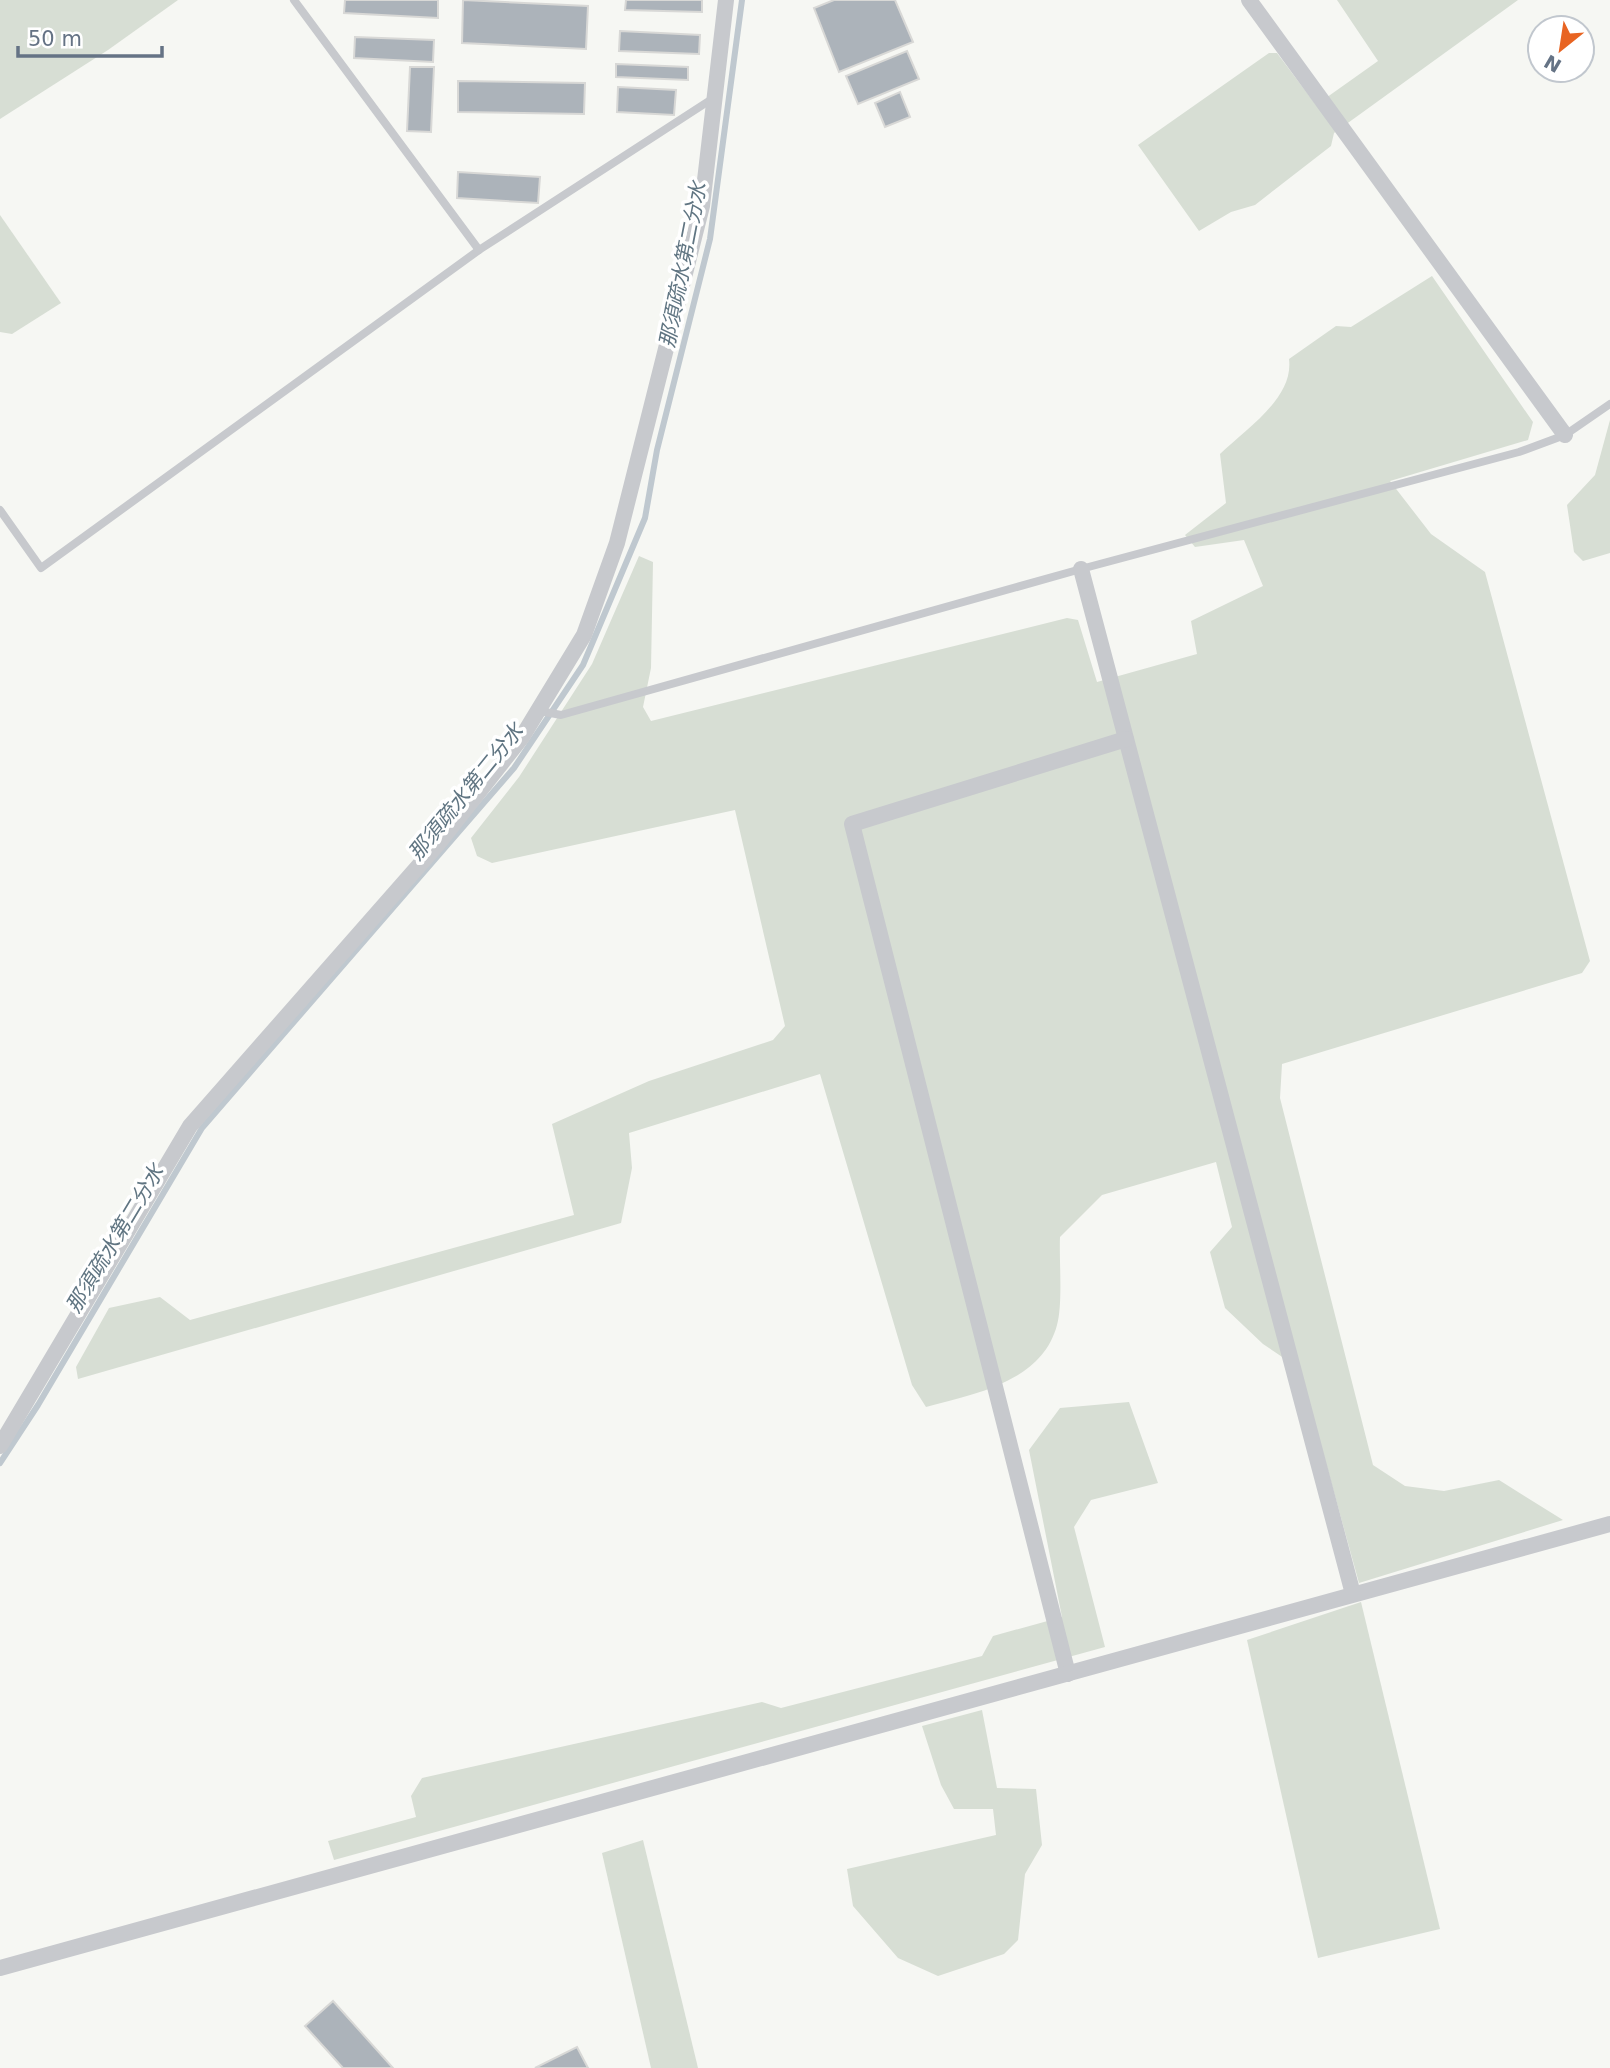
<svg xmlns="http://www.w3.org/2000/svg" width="1610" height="2068" viewBox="0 0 1610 2068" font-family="'DejaVu Sans','Noto Sans JP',sans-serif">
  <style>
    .green { fill: #d7ded4 }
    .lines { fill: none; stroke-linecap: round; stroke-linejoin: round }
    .stream { stroke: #bfc8cf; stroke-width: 6 }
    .building { fill: #acb3ba; stroke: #d8d8d6; stroke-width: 2 }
    .service { stroke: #c7c9cd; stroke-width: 8 }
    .minor { stroke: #c7c9cd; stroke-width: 16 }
    .labels { text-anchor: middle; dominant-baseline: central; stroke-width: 7; stroke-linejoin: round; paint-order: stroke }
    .water-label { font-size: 21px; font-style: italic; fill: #607582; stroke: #fff }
  </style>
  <rect width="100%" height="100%" fill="#f6f7f3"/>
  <g class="green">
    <polygon points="0,0 178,0 108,50 0,119"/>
    <polygon points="1337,0 1518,0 1334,133 1331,146 1255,205 1231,212 1199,231 1138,145 1269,53 1277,53 1316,105 1378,61"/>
    <polygon points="0,215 61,303 12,334 0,332"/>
    <path d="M1432 276 1533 422 1528 440 1390 481 1431 534 1485 572 1590 961 1582 973 1282 1064 1280 1098 1373 1465 1405 1486 1444 1491 1499 1480 1563 1520 1359 1583 1300 1369 1263 1344 1225 1308 1210 1252 1232 1227 1216 1162 1102 1195 1060 1237C1059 1261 1063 1304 1057 1325 1042 1382 975 1394 926 1407L912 1385 820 1074 629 1133 632 1168 621 1223 78 1379 76 1367 109 1308 160 1297 190 1320 574 1215 552 1124 649 1081 773 1040 785 1026 735 810 492 863 477 856 471 838 519 777 592 664 639 556 653 562 651 668 643 707 651 721 1067 618 1078 620 1097 682 1197 654 1191 621 1263 586 1244 540 1195 547 1185 535 1226 503 1220 454C1246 429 1294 398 1289 359L1336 326 1351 327Z"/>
    <polygon points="1610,420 1610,553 1583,561 1574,552 1567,505 1595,475"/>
    <polygon points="1129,1402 1158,1483 1091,1500 1074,1527 1105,1647 334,1860 328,1841 416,1817 411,1796 422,1778 762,1702 781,1708 982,1656 993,1636 1062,1617 1029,1450 1060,1408"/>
    <polygon points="1361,1602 1440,1929 1318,1958 1247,1640"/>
    <polygon points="982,1710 997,1788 1036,1789 1042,1845 1025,1874 1018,1940 1004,1954 938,1976 898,1958 853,1906 847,1869 996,1835 993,1809 954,1809 941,1785 922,1726"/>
    <polygon points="643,1840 698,2068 651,2068 602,1853"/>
  </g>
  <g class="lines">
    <polyline class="stream" points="0,1463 38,1405 202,1128 514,768 583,665 645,518 657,450 710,239 742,0"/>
  </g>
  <g class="building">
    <polygon points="345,0 438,0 438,18 344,13"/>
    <polygon points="463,0 588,6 586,49 462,43"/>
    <polygon points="626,0 702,0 702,12 625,10"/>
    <polygon points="834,0 895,0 913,42 839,72 814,8"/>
    <polygon points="620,31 700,35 699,54 619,51"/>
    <polygon points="355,37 434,40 433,62 354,58"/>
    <polygon points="907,51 919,79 858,104 846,76"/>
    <polygon points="616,64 688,67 688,80 616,77"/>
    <polygon points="410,67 434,67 431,132 407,131"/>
    <polygon points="458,81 585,83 584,114 458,112"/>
    <polygon points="618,87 676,90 674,115 617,112"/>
    <polygon points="900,92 910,117 885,127 875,103"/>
    <polygon points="458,172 540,177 538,203 457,198"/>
    <polygon points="333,2001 393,2068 343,2068 305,2026"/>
    <polygon points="577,2047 588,2068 535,2068"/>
  </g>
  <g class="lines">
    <g class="service">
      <polyline points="294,0 479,250"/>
      <polyline points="0,510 41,568 479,250 715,97"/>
      <polyline points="540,711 561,715 1081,569 1519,452 1565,435 1610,404"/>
    </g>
    <g class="minor">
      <polyline points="1249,0 1565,435"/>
      <polyline points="1081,569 1353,1594"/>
      <polyline points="0,1446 190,1126 437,845 522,737 584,635 617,543 702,206 726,0"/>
      <polyline points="1068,1674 852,824 1126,739"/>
      <polyline points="0,1968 1610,1524"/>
    </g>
  </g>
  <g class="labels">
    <g class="water-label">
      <text transform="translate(683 265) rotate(-79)">那須疏水第二分水</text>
      <text transform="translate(466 792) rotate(-51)">那須疏水第二分水</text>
      <text transform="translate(115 1239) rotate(-59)">那須疏水第二分水</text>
    </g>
  </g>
  <g transform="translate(1561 49) rotate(210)"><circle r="33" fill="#ffffff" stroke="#c1c7ce" stroke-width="2"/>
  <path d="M0-5L12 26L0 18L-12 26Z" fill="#e86422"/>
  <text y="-10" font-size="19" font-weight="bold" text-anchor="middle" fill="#657385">N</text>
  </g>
  <path d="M18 46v10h144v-10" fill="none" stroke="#657385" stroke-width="3.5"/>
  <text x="28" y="46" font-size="21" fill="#657385" stroke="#ffffff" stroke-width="5" paint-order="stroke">50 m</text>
</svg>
